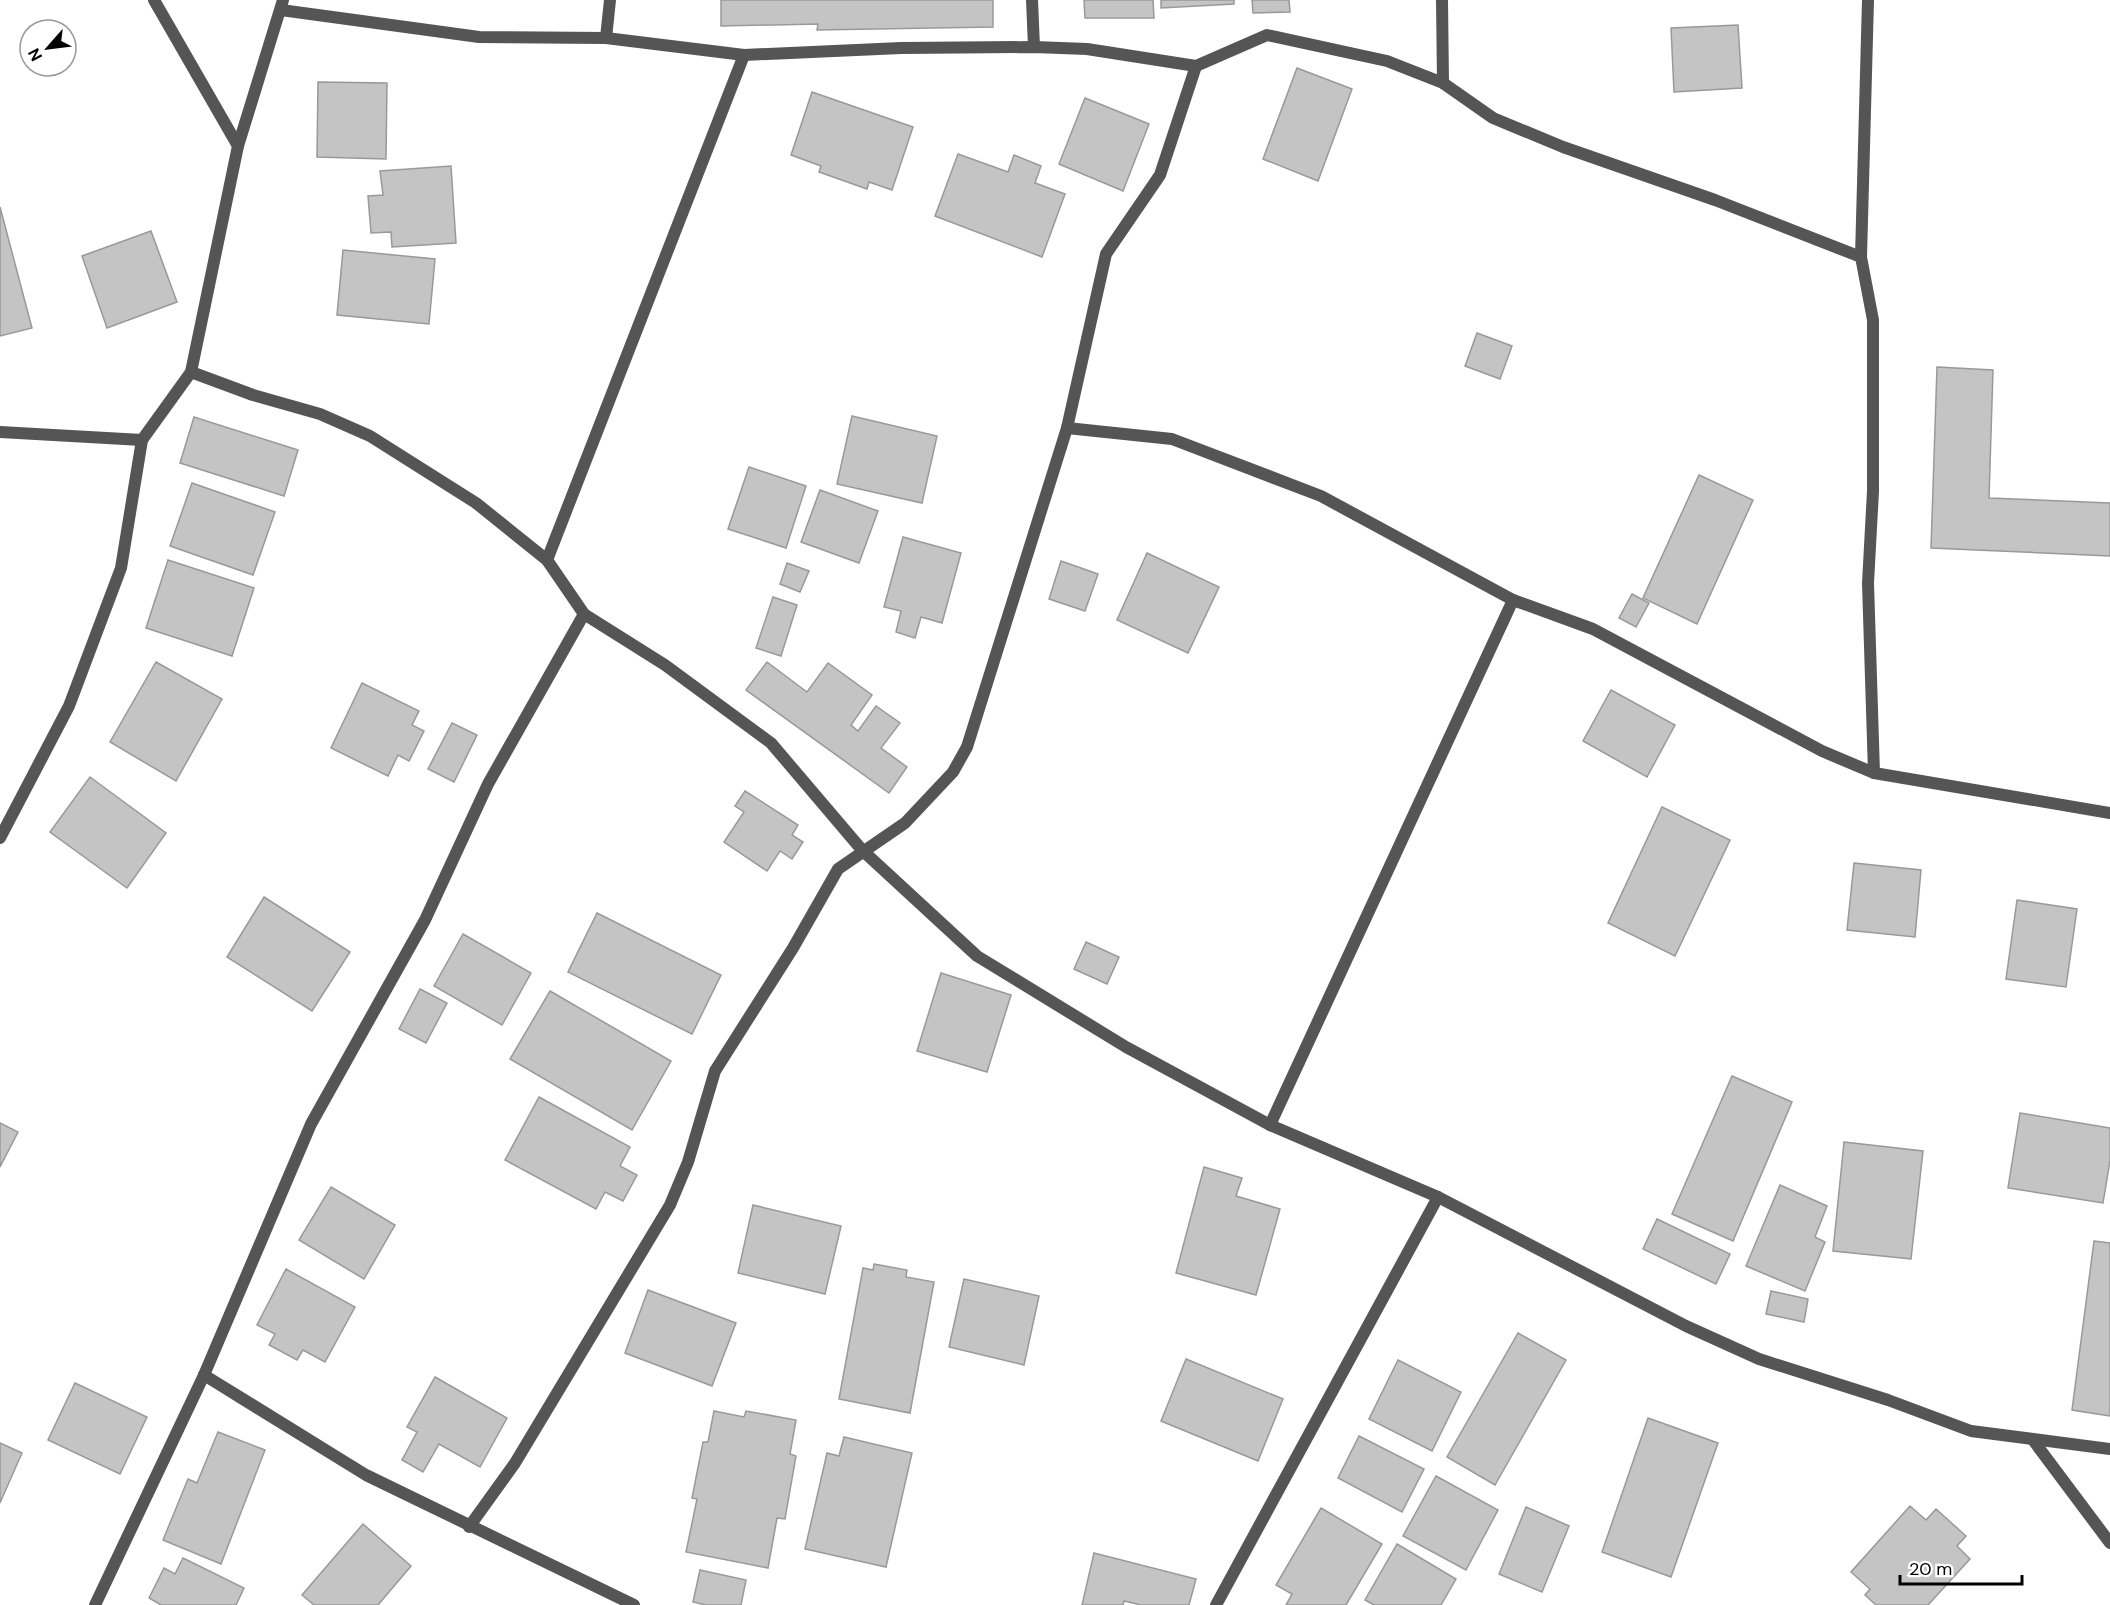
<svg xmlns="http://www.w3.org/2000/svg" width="2110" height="1605" viewBox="0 0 2110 1605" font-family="'DM Sans',sans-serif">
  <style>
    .building { fill: #c4c4c4; stroke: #999; stroke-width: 1.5 }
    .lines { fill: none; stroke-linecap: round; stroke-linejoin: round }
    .minor { stroke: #555; stroke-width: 12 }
  </style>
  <rect width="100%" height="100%" fill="#fff"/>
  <g class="building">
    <polygon points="721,0 993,0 993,27 817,30 818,24 721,26"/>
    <polygon points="1084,0 1153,0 1154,18 1085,18"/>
    <polygon points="1161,0 1234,0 1234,4 1161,8"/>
    <polygon points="1252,0 1289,0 1290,12 1253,13"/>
    <polygon points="1738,25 1742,88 1674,92 1671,28"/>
    <polygon points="1297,68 1352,89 1318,181 1263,159"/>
    <polygon points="318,82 387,83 386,159 317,157"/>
    <polygon points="812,92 913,127 892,190 869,182 867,189 819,172 821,166 791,155"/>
    <polygon points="1085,98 1149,124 1123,191 1059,164"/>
    <polygon points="958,154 1008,172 1014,155 1041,166 1035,183 1065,194 1042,257 935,216"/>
    <polygon points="451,166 456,243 392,247 391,232 371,233 368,196 383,195 380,171"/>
    <polygon points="0,207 32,328 0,336"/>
    <polygon points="151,231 177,302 107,328 82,256"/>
    <polygon points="343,250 435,259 429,324 337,315"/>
    <polygon points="1477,333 1512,346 1500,379 1465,366"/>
    <polygon points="1937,367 1993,370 1989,498 2110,503 2110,556 1931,548"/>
    <polygon points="852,416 937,436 922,503 837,484"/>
    <polygon points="194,417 298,450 284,496 180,463"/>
    <polygon points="749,467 806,486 786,548 728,529"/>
    <polygon points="1699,475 1753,500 1697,624 1643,598"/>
    <polygon points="192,483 275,512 253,575 170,546"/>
    <polygon points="820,490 878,511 859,563 801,542"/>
    <polygon points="903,537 961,553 942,623 921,617 915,638 896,632 901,611 884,607"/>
    <polygon points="1147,553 1219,587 1188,653 1117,620"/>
    <polygon points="168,560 254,588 232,656 146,628"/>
    <polygon points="1061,561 1098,574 1085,611 1049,599"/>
    <polygon points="787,563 809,571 800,592 780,584"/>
    <polygon points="1632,594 1649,603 1636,627 1619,618"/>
    <polygon points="773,597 797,605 781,656 756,648"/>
    <polygon points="156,662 222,699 176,781 110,742"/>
    <polygon points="767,662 807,692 828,663 872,695 851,725 858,731 876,706 900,723 881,748 907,767 889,793 746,690"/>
    <polygon points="362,683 419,711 412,725 424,731 409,761 398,755 388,776 331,748"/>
    <polygon points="1611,690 1675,725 1647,777 1583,741"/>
    <polygon points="452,723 477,735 454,782 428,769"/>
    <polygon points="90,777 166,833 127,888 50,832"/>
    <polygon points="745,791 798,825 792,835 803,842 792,859 780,851 767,871 724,842 744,812 735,806"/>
    <polygon points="1662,807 1730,840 1675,956 1608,923"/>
    <polygon points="1854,863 1921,870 1915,937 1847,930"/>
    <polygon points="264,897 350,952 312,1011 227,957"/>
    <polygon points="2017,900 2077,909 2066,987 2006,979"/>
    <polygon points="597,913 721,975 692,1034 568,972"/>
    <polygon points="463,934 531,973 502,1025 434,986"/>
    <polygon points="1086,942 1119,957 1107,984 1074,969"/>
    <polygon points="941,973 1011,995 987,1072 917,1051"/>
    <polygon points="420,989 447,1003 426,1043 399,1029"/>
    <polygon points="550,991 671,1061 632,1130 510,1059"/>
    <polygon points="1732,1076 1792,1102 1733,1241 1672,1214"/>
    <polygon points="539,1097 630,1147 620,1166 637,1175 623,1201 605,1192 596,1209 505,1160"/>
    <polygon points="2020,1113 2110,1128 2110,1161 2103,1203 2008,1188"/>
    <polygon points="0,1123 18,1132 0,1167"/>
    <polygon points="1844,1142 1923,1151 1911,1259 1833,1251"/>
    <polygon points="1204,1167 1242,1178 1236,1196 1280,1209 1256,1295 1176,1273"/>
    <polygon points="1780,1185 1827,1206 1815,1237 1825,1242 1805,1291 1746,1266"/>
    <polygon points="331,1187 395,1225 364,1279 299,1240"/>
    <polygon points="753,1205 841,1226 825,1294 738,1273"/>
    <polygon points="1657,1219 1730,1254 1716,1284 1643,1249"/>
    <polygon points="2094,1241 2110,1243 2110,1416 2072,1410"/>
    <polygon points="874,1264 907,1270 906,1277 934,1282 910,1413 839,1399 863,1268 873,1270"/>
    <polygon points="286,1269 355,1307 325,1362 303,1350 297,1360 269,1345 275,1334 257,1325"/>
    <polygon points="964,1279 1039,1296 1024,1365 949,1347"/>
    <polygon points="648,1290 736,1323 712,1386 625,1353"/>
    <polygon points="1771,1291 1808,1299 1804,1322 1766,1314"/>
    <polygon points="1518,1333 1566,1360 1495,1485 1447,1457"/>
    <polygon points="1186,1359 1283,1399 1258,1461 1161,1421"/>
    <polygon points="1398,1360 1461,1392 1432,1451 1369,1419"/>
    <polygon points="435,1377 507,1418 480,1467 439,1444 423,1472 402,1460 417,1432 407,1427"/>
    <polygon points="75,1383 147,1417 120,1474 48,1440"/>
    <polygon points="714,1411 744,1417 746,1411 796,1420 790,1454 796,1456 785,1519 777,1518 768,1568 686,1552 697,1499 692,1498 703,1442 708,1442"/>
    <polygon points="1648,1418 1718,1443 1671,1577 1602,1552"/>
    <polygon points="218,1432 265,1450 221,1564 163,1540 188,1479 197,1483"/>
    <polygon points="1359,1436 1424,1469 1402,1512 1338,1478"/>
    <polygon points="844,1437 912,1453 886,1567 805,1549 827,1453 839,1456"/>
    <polygon points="0,1443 22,1453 0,1503"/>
    <polygon points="1436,1476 1498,1510 1466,1570 1403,1536"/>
    <polygon points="1910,1506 1926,1520 1936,1509 1966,1536 1957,1546 1970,1559 1928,1605 1876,1605 1865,1595 1870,1589 1851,1572"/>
    <polygon points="1526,1507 1569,1526 1542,1592 1499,1574"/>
    <polygon points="1321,1508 1382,1544 1346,1605 1286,1605 1292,1594 1276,1585"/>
    <polygon points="363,1524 411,1566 378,1605 314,1605 302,1595"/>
    <polygon points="1397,1544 1456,1579 1441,1605 1374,1605 1365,1600"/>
    <polygon points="1094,1553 1196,1579 1189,1605 1141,1605 1124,1601 1123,1605 1082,1605"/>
    <polygon points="183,1558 244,1588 236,1605 161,1605 149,1598 164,1568 175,1574"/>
    <polygon points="700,1570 746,1580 741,1605 706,1605 693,1602"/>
  </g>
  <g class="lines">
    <g class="minor">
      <polyline points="154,0 238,146"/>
      <polyline points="1032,0 1034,47"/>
      <polyline points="1442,0 1443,83"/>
      <polyline points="1868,0 1861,257 1873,320 1873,491 1868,583 1874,773"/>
      <polyline points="281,10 479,37 606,38 744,55 901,48 1034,47 1087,49 1196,66 1267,35 1387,61 1443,83 1493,118 1563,147 1715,200 1861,257"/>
      <polyline points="606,38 610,0"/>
      <polyline points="191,372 253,395 320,414 370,436 476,503 547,560 584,614 665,665 771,743 862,850 977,956 1126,1047 1270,1125 1438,1197 1686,1326 1759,1359 1888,1400 1971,1431 2110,1449"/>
      <polyline points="1067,428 1172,439 1321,496 1513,600 1593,629 1822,751 1874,773 2110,813"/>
      <polyline points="0,432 142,440"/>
      <polyline points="547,560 744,55"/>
      <polyline points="0,838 69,706 121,568 142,440 191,372 238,146 283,0"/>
      <polyline points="1270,1125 1513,600"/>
      <polyline points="204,1375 366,1475 634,1605"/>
      <polyline points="2033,1440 2110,1543"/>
      <polyline points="469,1527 515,1463 670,1205 688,1162 715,1071 793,948 838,869 905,823 953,772 967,747 1067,428 1106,254 1160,175 1196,66"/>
      <polyline points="95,1605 204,1375 311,1124 425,920 488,784 584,614"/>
      <polyline points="1216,1605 1438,1197"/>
    </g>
  </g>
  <g transform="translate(48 48) rotate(242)"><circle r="28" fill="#ffffff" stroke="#999999" stroke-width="1.5"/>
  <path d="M0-4.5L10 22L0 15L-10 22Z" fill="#000000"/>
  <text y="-9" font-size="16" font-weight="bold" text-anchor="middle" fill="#000000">N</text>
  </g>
  <path d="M1900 1575v9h122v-9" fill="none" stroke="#000000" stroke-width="3"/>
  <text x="1909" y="1575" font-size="18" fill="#000000" stroke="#ffffff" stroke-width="4.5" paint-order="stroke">20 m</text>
</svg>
